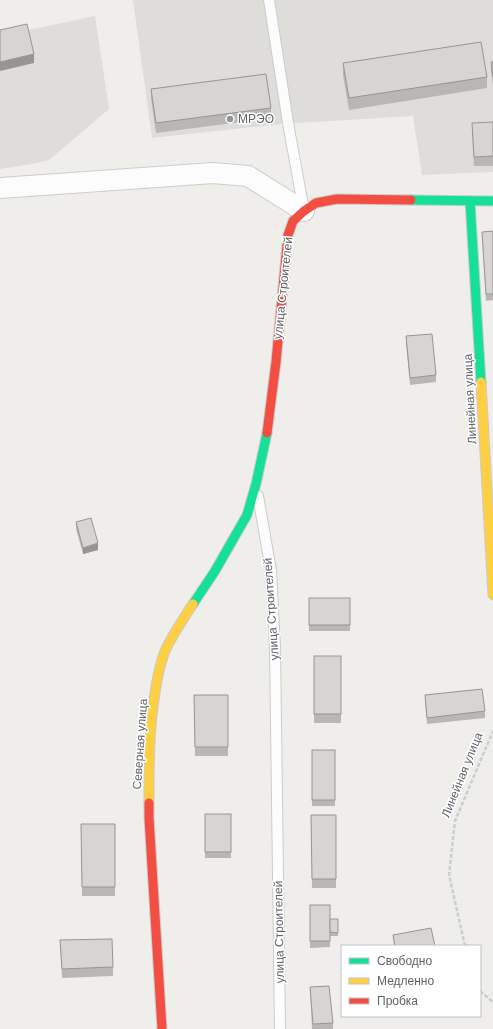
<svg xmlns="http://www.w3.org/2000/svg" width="493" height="1029" viewBox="0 0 493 1029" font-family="Arial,sans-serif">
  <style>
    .industrial { fill: #dfddda }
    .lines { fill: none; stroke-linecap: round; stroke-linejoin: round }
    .lane-casing { stroke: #cbcccc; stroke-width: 12 }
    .street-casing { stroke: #cbcccc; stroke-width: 22 }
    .fast-casing { stroke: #cacacb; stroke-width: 11 }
    .slow-casing { stroke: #cacacb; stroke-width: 11 }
    .jam-casing { stroke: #cacacb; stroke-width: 11 }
    .path { stroke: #cacfcc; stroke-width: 2.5; stroke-dasharray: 4 2; stroke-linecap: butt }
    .lane { stroke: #fdfcfc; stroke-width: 10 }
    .street { stroke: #fdfcfc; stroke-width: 20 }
    .fast { stroke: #16e098; stroke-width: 9 }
    .slow { stroke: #ffcf43; stroke-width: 9 }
    .jam { stroke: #f24e42; stroke-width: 9 }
    .wall { fill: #b8b7b5 }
    .shaded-wall { fill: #969594 }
    .building { fill: #d6d5d3; stroke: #969594 }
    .poi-dot { fill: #919496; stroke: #fff; stroke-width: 1.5 }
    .labels { text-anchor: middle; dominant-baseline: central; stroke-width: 3; stroke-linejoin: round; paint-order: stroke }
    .poi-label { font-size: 12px; fill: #5f6368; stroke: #fff; text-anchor: start }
    .street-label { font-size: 12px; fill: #5f6368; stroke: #fff }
  </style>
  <rect width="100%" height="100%" fill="#efeeea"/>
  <g class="industrial">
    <polygon points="133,0 493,0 493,172 422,175 413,116 281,124 152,138"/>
    <polygon points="95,16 109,109 49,160 37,163 0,169 0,36"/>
  </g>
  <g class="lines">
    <defs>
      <g id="lane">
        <polyline points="269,0 288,123 304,211"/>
        <polyline points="258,496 271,570 275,646 280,1029"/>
      </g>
      <polyline id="street" points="0,188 213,173 248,176 304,211"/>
      <g id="fast">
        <polyline points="411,200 493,201"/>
        <polyline points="470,201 481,382"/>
        <polyline points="193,604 215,571 247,515 256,484 267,433"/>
      </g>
      <g id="slow">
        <polyline points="481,382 493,595"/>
        <path d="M149 803C149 766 149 729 155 693 157 679 160 664 165 651 173 634 183 619 193 604"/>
      </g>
      <g id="jam">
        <polyline points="267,433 276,362 288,235 293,221 304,211 316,203 337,199 411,200"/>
        <polyline points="149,803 149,818 162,1029"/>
      </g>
    </defs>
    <use href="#lane" class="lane-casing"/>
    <use href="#street" class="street-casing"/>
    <use href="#fast" class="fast-casing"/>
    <use href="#slow" class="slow-casing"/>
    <use href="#jam" class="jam-casing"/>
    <g class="path">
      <polyline points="465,946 449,875 455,821 493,731"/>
      <polyline points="480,991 493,1002"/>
    </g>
    <use href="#lane" class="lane"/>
    <use href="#street" class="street"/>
    <use href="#fast" class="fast"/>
    <use href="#slow" class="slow"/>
    <use href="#jam" class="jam"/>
  </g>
  <g class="wall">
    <polygon points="491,62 493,62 493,86 491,71"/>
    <polygon points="343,63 487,77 487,88 349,110 343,75"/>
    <polygon points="151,89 271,108 271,118 156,133 151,98"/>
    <polygon points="493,122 493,166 474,166 472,132"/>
    <polygon points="493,231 493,300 486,301 482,232"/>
    <polygon points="406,336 436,375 436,382 410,385 406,343"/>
    <polygon points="76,522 98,550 83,554 76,529"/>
    <rect x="309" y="598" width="41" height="33"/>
    <rect x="314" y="656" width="27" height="67"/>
    <polygon points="194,695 228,695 228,756 195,756"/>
    <polygon points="425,695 485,711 485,718 427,724 425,701"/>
    <rect x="312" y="750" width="23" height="56"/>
    <rect x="205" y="814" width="26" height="44"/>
    <polygon points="311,815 336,815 336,888 312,888"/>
    <polygon points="81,824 115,824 115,896 82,896"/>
    <polygon points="310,905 330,919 338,919 338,936 330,936 330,947 310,948"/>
    <polygon points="393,935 435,946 394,946"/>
    <polygon points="60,940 113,967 113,976 62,978"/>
    <polygon points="310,987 333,1023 333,1029 312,1029"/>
  </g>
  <g class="shaded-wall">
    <polygon points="34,54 34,63 0,71 0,62"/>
    <polygon points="98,543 98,550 83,554 83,548"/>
  </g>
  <g class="building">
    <polygon points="27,24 34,54 0,62 0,30"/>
    <polygon points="481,42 487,77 349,98 343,63"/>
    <polygon points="491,62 493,62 493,77"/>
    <polygon points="266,74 271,108 156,123 151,89"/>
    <polygon points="493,122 493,156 474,157 472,123"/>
    <polygon points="493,231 493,294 486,294 482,232"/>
    <polygon points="432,334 436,375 410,378 406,336"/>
    <polygon points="91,518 98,543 83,548 76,522"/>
    <rect x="309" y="598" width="41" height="27"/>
    <rect x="314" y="656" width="27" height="58"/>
    <polygon points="482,689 485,711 427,718 425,695"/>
    <polygon points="194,695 228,695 228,747 195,747"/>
    <rect x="312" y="750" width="23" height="50"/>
    <rect x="205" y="814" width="26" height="38"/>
    <polygon points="311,815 336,815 336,879 312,879"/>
    <polygon points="81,824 115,824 115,887 82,887"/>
    <rect x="310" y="905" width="20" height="36"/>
    <polygon points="330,919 338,919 338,933 330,932"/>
    <polygon points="431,928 435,946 395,946 393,935"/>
    <polygon points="112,939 113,967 62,969 60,940"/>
    <polygon points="329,986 333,1023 313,1024 310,987"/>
  </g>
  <circle class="poi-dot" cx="230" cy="119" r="4"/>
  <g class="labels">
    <g class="poi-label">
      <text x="238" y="119">МРЭО</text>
    </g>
    <g class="street-label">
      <text transform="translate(283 288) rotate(-84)">улица Строителей</text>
      <text transform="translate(470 399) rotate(-93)">Линейная улица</text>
      <text transform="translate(271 609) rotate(-94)">улица Строителей</text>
      <text transform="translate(140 744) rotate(-86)">Северная улица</text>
      <text transform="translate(462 775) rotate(-68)">Линейная улица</text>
      <text transform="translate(279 932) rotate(-91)">улица Строителей</text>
    </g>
  </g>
  <rect x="341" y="945" width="140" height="72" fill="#ffffff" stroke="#bfc1c3"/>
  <rect x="349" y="958" width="20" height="6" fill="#16e098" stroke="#bfc1c3"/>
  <text x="377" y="965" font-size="12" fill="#5f6368">Свободно</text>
  <rect x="349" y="978" width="20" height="6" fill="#ffcf43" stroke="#bfc1c3"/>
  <text x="377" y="985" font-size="12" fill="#5f6368">Медленно</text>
  <rect x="349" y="998" width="20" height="6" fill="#f24e42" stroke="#bfc1c3"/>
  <text x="377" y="1005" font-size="12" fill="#5f6368">Пробка</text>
</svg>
